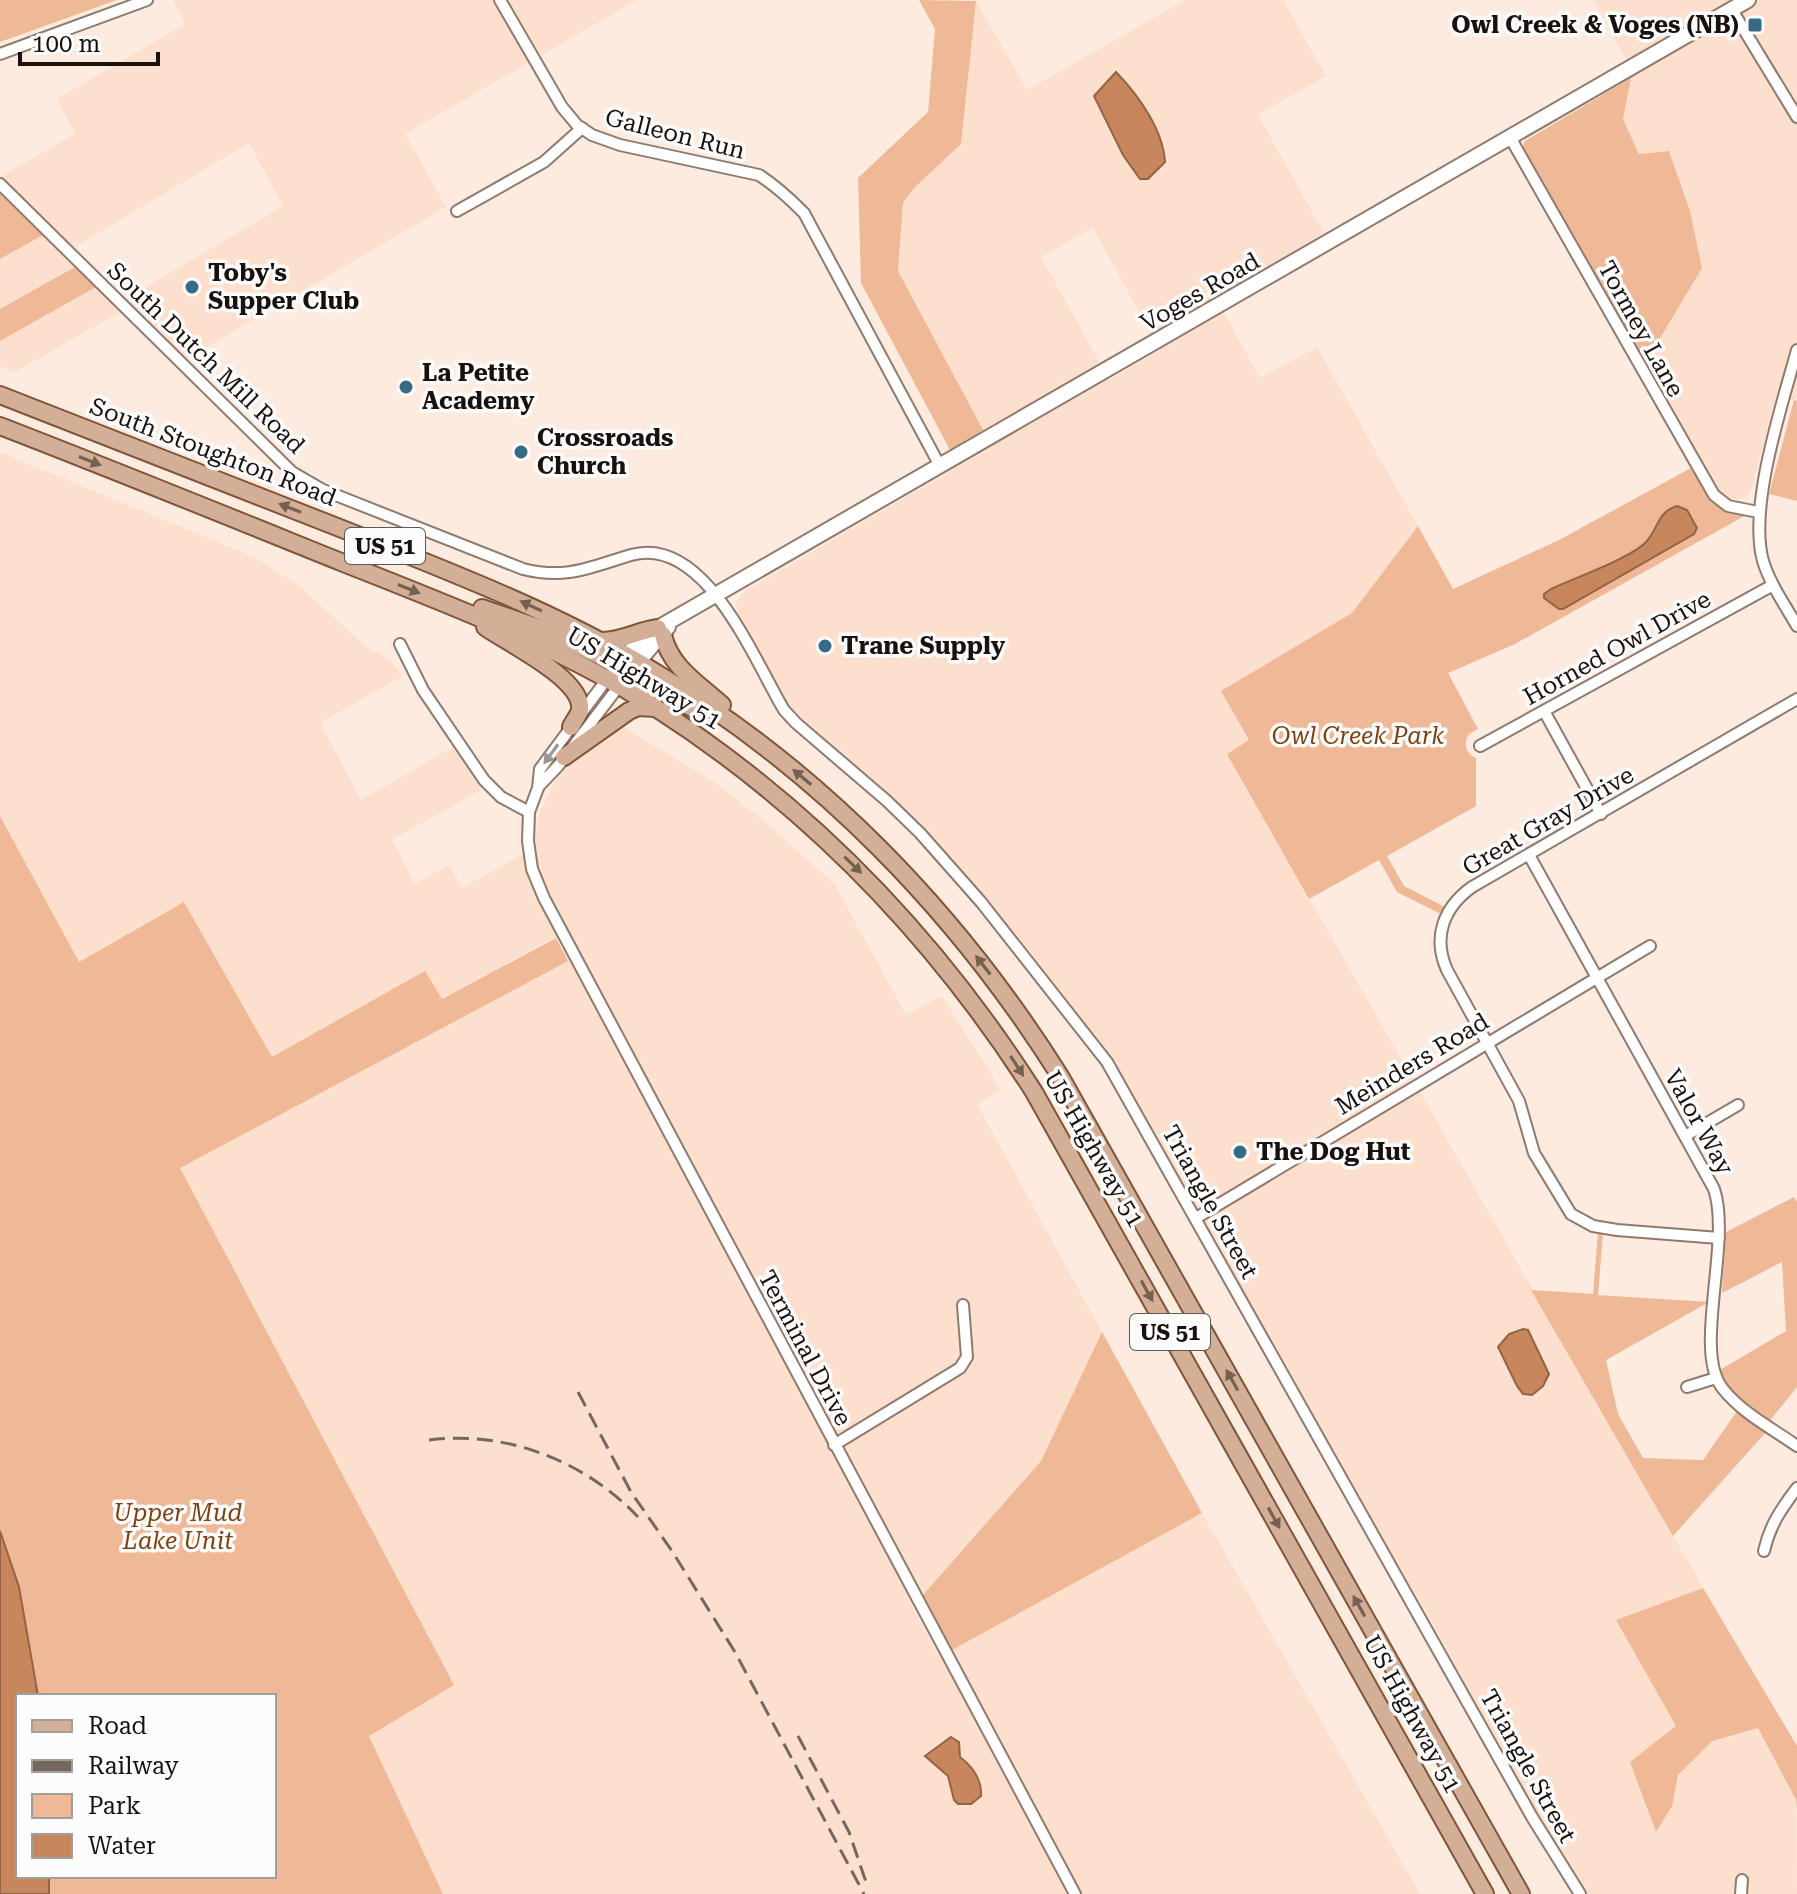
<svg xmlns="http://www.w3.org/2000/svg" width="1797" height="1894" viewBox="0 0 1797 1894" font-family="'Roboto Serif',serif">
  <style>
    .built { fill: #fddfcd; fill-rule: evenodd }
    .green { fill: #efb896 }
    .water { fill: #c8865d; stroke: #946345; stroke-width: 2 }
    .lines { fill: none; stroke-linecap: round; stroke-linejoin: round }
    .street-casing { stroke: #8f7a6e; stroke-width: 14 }
    .secondary-casing { stroke: #8f7a6e; stroke-width: 18 }
    .primary-casing { stroke: #7f553a; stroke-width: 20 }
    .street { stroke: #fff; stroke-width: 10 }
    .secondary { stroke: #fff; stroke-width: 14 }
    .primary { stroke: #d3af98; stroke-width: 16 }
    .rail { stroke: #736760; stroke-width: 3; stroke-dasharray: 16 8; stroke-linecap: butt }
    .oneway { fill: #766052 }
    .oneway2 { fill: #989492 }
    .poi-dot { fill: #356b87; stroke: #fcfcfc; stroke-width: 3 }
    .labels { text-anchor: middle; dominant-baseline: central; stroke-width: 7; stroke-linejoin: round; paint-order: stroke }
    .shield { fill: #fcfcfc; stroke: #5d5855; stroke-width: 2 }
    .shield-label { font-size: 22px; font-weight: bold; fill: #19110d }
    .poi-label { font-size: 24px; font-weight: bold; fill: #19110d; stroke: #fcfcfc; text-anchor: start }
    .street-label { font-size: 24px; fill: #19110d; stroke: #fcfcfc }
    .park-label { font-size: 24px; font-style: italic; fill: #7e4010; stroke: #fcfcfc }
  </style>
  <rect width="100%" height="100%" fill="#fdebe0"/>
  <g class="built">
    <polygon points="173,0 637,0 405,134 446,207 183,361 124,300 283,206 249,143 63,254 75,267 0,309 0,259 51,229 0,177 75,134 57,99 185,24"/>
    <path d="M1185 0H1283L1326 76 1258 115 1324 233 1215 297 1260 378 1317 347 1418 526 1352 613 1221 691 1249 741 1227 754 1703 1588 1616 1620 1676 1726 1672 1806 1678 1776 1712 1740 1758 1728 1796 1801 1797 1894H1588L1554 1843 1421 1603 1344 1475 1101 1047 941 849 906 812 787 705 739 622 736 602 745 591 992 447 898 271 903 203 915 187 961 144 976 1 1027 90ZM1093 228 1160 350 1109 380 1041 257Z"/>
    <polygon points="1593,0 1797,0 1797,401 1776,397 1751,490 1745,499 1728,499 1717,492 1644,365 1702,267 1690,211 1669,151 1639,154 1623,119 1631,78 1635,75"/>
    <polygon points="96,287 120,312 15,372 0,366 0,341"/>
    <polygon points="0,452 256,558 301,587 366,647 390,660 403,676 320,723 361,800 453,747 481,790 392,840 415,884 449,865 462,888 534,848 539,814 554,783 572,758 615,722 714,782 767,823 835,885 906,1015 942,996 1001,1090 977,1104 1102,1332 1041,1461 912,1606 938,1656 1202,1513 1420,1894 443,1894 369,1736 453,1685 179,1168 579,955 566,931 441,999 425,972 272,1057 184,902 79,962 0,816"/>
  </g>
  <g class="green">
    <polygon points="0,0 117,0 0,42"/>
    <polygon points="919,0 976,1 961,144 915,187 903,203 898,271 983,430 950,450 861,283 858,178 928,112 935,29"/>
    <polygon points="1631,78 1623,119 1639,154 1669,151 1690,211 1702,268 1644,365 1522,148 1525,141"/>
    <polygon points="0,194 43,235 0,259"/>
    <polygon points="75,267 96,287 0,341 0,309"/>
    <polygon points="1794,400 1797,401 1797,501 1769,494"/>
    <path d="M1693 467C1709 497 1712 506 1746 515L1515 644 1448 673 1478 729 1469 734C1463 743 1465 753 1476 758V806L1387 856 1404 886 1445 907 1441 914 1397 892 1379 860 1309 899 1227 754 1249 740 1221 691 1352 613 1418 526 1453 589 1559 540Z"/>
    <polygon points="0,816 79,962 184,902 272,1057 425,971 442,999 556,938 568,961 180,1168 454,1685 369,1736 443,1894 49,1894 49,1876 274,1876 274,1696 38,1696 19,1587 0,1531"/>
    <polygon points="1794,1197 1797,1202 1797,1387 1763,1429 1766,1432 1673,1536 1531,1290 1593,1294 1598,1232 1603,1233 1598,1295 1709,1302 1606,1360 1618,1414 1643,1458 1703,1460 1744,1401 1729,1387 1720,1370 1786,1331 1782,1262 1722,1293 1726,1232"/>
    <polygon points="1102,1332 1202,1513 950,1651 921,1597 1041,1461"/>
    <polygon points="1703,1588 1797,1746 1797,1809 1796,1800 1758,1728 1712,1741 1678,1775 1672,1806 1656,1832 1630,1762 1676,1726 1616,1620"/>
  </g>
  <g class="water">
    <path d="M1116 72C1138 95 1163 129 1165 162L1148 179H1140L1123 155 1094 96Z"/>
    <path d="M1677 506 1687 510 1697 528 1694 534 1563 609H1559L1544 598V594L1551 589C1574 578 1631 558 1646 542 1659 528 1657 512 1677 506Z"/>
    <polygon points="1523,1329 1528,1330 1549,1374 1543,1386 1532,1395 1523,1394 1517,1386 1498,1347 1509,1334"/>
    <polygon points="0,1531 19,1587 38,1696 18,1696 18,1876 49,1876 49,1894 0,1894"/>
    <path d="M951 1737 959 1742 960 1757C973 1767 982 1779 981 1796L971 1804H958L954 1800 948 1776 925 1756Z"/>
  </g>
  <g class="lines">
    <defs>
      <g id="street">
        <path d="M500 0 562 107 577 125 592 135 620 145 759 175C776 186 790 199 804 213L940 466"/>
        <polyline points="1732,10 1797,117"/>
        <polyline points="0,54 147,0"/>
        <polyline points="1511,139 1714,495 1728,506 1758,512"/>
        <path d="M0 184 292 472 323 490 523 569C567 580 590 567 631 555 705 534 754 660 784 710L796 723 887 801 920 833 981 902 1107 1062 1532 1817 1580 1894"/>
        <polyline points="457,211 544,162 582,128"/>
        <path d="M1797 350C1782 405 1748 507 1763 561 1770 584 1785 605 1797 626"/>
        <polyline points="400,644 423,690 484,780 501,797 529,812"/>
        <polyline points="607,679 540,769 538,788 529,812 528,841 532,869 544,898 1075,1894"/>
        <polyline points="1544,711 1601,814"/>
        <polyline points="1480,746 1773,585"/>
        <polyline points="539,786 558,766 619,686"/>
        <path d="M1529 855 1714 1189C1732 1243 1692 1352 1723 1389 1742 1413 1773 1429 1797 1446"/>
        <polyline points="1685,1136 1738,1105"/>
        <polyline points="1196,1218 1650,946"/>
        <path d="M1719 1238 1617 1230 1593 1226 1571 1214 1534 1153 1519 1101 1447 970C1432 937 1444 907 1472 887L1797 699"/>
        <polyline points="1687,1387 1716,1378"/>
        <polyline points="834,1445 960,1368 967,1357 963,1305"/>
        <path d="M1764 1551C1770 1525 1781 1509 1797 1488"/>
        <polyline points="1741,1894 1742,1880"/>
      </g>
      <g id="secondary">
        <polyline points="619,664 644,636 1748,0"/>
        <polyline points="632,669 668,627"/>
      </g>
      <g id="primary">
        <path d="M0 395C117 441 234 486 350 532 453 573 555 612 650 669 819 769 956 911 1060 1076L1521 1894"/>
        <path d="M0 426C114 470 227 516 341 562 449 605 557 645 656 708 810 807 935 937 1034 1092L1485 1894"/>
        <polyline points="482,608 542,629 611,661 636,662"/>
        <path d="M485 627C507 643 584 679 580 710 579 715 573 722 571 727"/>
        <path d="M663 635C670 667 699 684 722 705"/>
        <path d="M602 641C626 640 636 631 658 628"/>
        <polyline points="607,679 628,675 696,710"/>
        <polyline points="564,757 629,711 638,707 655,708"/>
      </g>
    </defs>
    <use href="#street" class="street-casing"/>
    <use href="#secondary" class="secondary-casing"/>
    <use href="#primary" class="primary-casing"/>
    <use href="#street" class="street"/>
    <use href="#secondary" class="secondary"/>
    <use href="#primary" class="primary"/>
    <g class="rail">
      <polyline points="578,1392 631,1492 672,1551 735,1652 864,1894"/>
      <path d="M429 1440C506 1430 585 1461 638 1517"/>
      <polyline points="798,1736 849,1832 866,1882"/>
    </g>
  </g>
  <defs><path id="oneway-solid" d="M-6-.8H1V-3.2L6.5 0L1 3.2V.8H-6Z" transform="scale(2)"/></defs>
  <g class="oneway">
    <use href="#oneway-solid" transform="translate(90 461) rotate(22)"/>
    <use href="#oneway-solid" transform="translate(290 508) rotate(-159)"/>
    <use href="#oneway-solid" transform="translate(409 589) rotate(22)"/>
    <use href="#oneway-solid" transform="translate(531 606) rotate(-155)"/>
    <use href="#oneway-solid" transform="translate(802 777) rotate(-140)"/>
    <use href="#oneway-solid" transform="translate(853 865) rotate(44)"/>
    <use href="#oneway-solid" transform="translate(983 965) rotate(-128)"/>
    <use href="#oneway-solid" transform="translate(1017 1066) rotate(57)"/>
    <use href="#oneway-solid" transform="translate(1147 1291) rotate(61)"/>
    <use href="#oneway-solid" transform="translate(1232 1380) rotate(-119)"/>
    <use href="#oneway-solid" transform="translate(1274 1518) rotate(61)"/>
    <use href="#oneway-solid" transform="translate(1359 1606) rotate(-119)"/>
  </g>
  <use class="oneway2" href="#oneway-solid" transform="translate(551 754) rotate(126)"/>
  <g class="poi-dot">
    <rect x="1747" y="17" width="16" height="16" rx="4"/>
    <circle cx="192" cy="287" r="8"/>
    <circle cx="406" cy="387" r="8"/>
    <circle cx="521" cy="452" r="8"/>
    <circle cx="825" cy="646" r="8"/>
    <circle cx="1240" cy="1152" r="8"/>
  </g>
  <g class="labels">
    <g class="shield">
      <rect x="345" y="528" width="80" height="36" rx="6"/>
      <rect x="1130" y="1314" width="80" height="36" rx="6"/>
    </g>
    <g class="shield-label">
      <text x="385" y="546">US 51</text>
      <text x="1170" y="1332">US 51</text>
    </g>
    <g class="poi-label">
      <text x="1739" y="25" text-anchor="end">Owl Creek &amp; Voges (NB)</text>
      <text x="208" y="273">Toby's<tspan x="208" dy="28">Supper Club</tspan></text>
      <text x="422" y="373">La Petite<tspan x="422" dy="28">Academy</tspan></text>
      <text x="537" y="438">Crossroads<tspan x="537" dy="28">Church</tspan></text>
      <text x="841" y="646">Trane Supply</text>
      <text x="1256" y="1152">The Dog Hut</text>
    </g>
    <g class="street-label">
      <text transform="translate(675 134) rotate(14)">Galleon Run</text>
      <text transform="translate(1200 292) rotate(-30)">Voges Road</text>
      <text transform="translate(1641 329) rotate(61)">Tormey Lane</text>
      <text transform="translate(206 358) rotate(44)">South Dutch Mill Road</text>
      <text transform="translate(213 452) rotate(21)">South Stoughton Road</text>
      <text transform="translate(1617 648) rotate(-29)">Horned Owl Drive</text>
      <text transform="translate(644 678) rotate(31)">US Highway 51</text>
      <text transform="translate(1548 821) rotate(-30)">Great Gray Drive</text>
      <text transform="translate(1412 1064) rotate(-31)">Meinders Road</text>
      <text transform="translate(1699 1122) rotate(61)">Valor Way</text>
      <text transform="translate(1094 1149) rotate(60)">US Highway 51</text>
      <text transform="translate(1210 1202) rotate(61)">Triangle Street</text>
      <text transform="translate(805 1348) rotate(62)">Terminal Drive</text>
      <text transform="translate(1412 1714) rotate(61)">US Highway 51</text>
      <text transform="translate(1528 1766) rotate(61)">Triangle Street</text>
    </g>
    <g class="park-label">
      <text x="1358" y="736">Owl Creek Park</text>
      <text x="178" y="1513">Upper Mud<tspan x="178" dy="28">Lake Unit</tspan></text>
    </g>
  </g>
  <rect x="16" y="1694" width="260" height="184" fill="#fcfcfc" stroke="#a19e9c" stroke-width="2"/>
  <rect x="32" y="1720" width="40" height="12" fill="#d3af98" stroke="#a19e9c" stroke-width="2"/>
  <text x="88" y="1734" font-size="24" fill="#19110d">Road</text>
  <rect x="32" y="1760" width="40" height="12" fill="#736760" stroke="#a19e9c" stroke-width="2"/>
  <text x="88" y="1774" font-size="24" fill="#19110d">Railway</text>
  <rect x="32" y="1794" width="40" height="24" fill="#efb896" stroke="#a19e9c" stroke-width="2"/>
  <text x="88" y="1814" font-size="24" fill="#19110d">Park</text>
  <rect x="32" y="1834" width="40" height="24" fill="#c8865d" stroke="#a19e9c" stroke-width="2"/>
  <text x="88" y="1854" font-size="24" fill="#19110d">Water</text>
  <path d="M20 52v12h138v-12" fill="none" stroke="#19110d" stroke-width="4"/>
  <text x="32" y="52" font-size="24" fill="#19110d" stroke="#fcfcfc" stroke-width="6" paint-order="stroke">100 m</text>
</svg>
